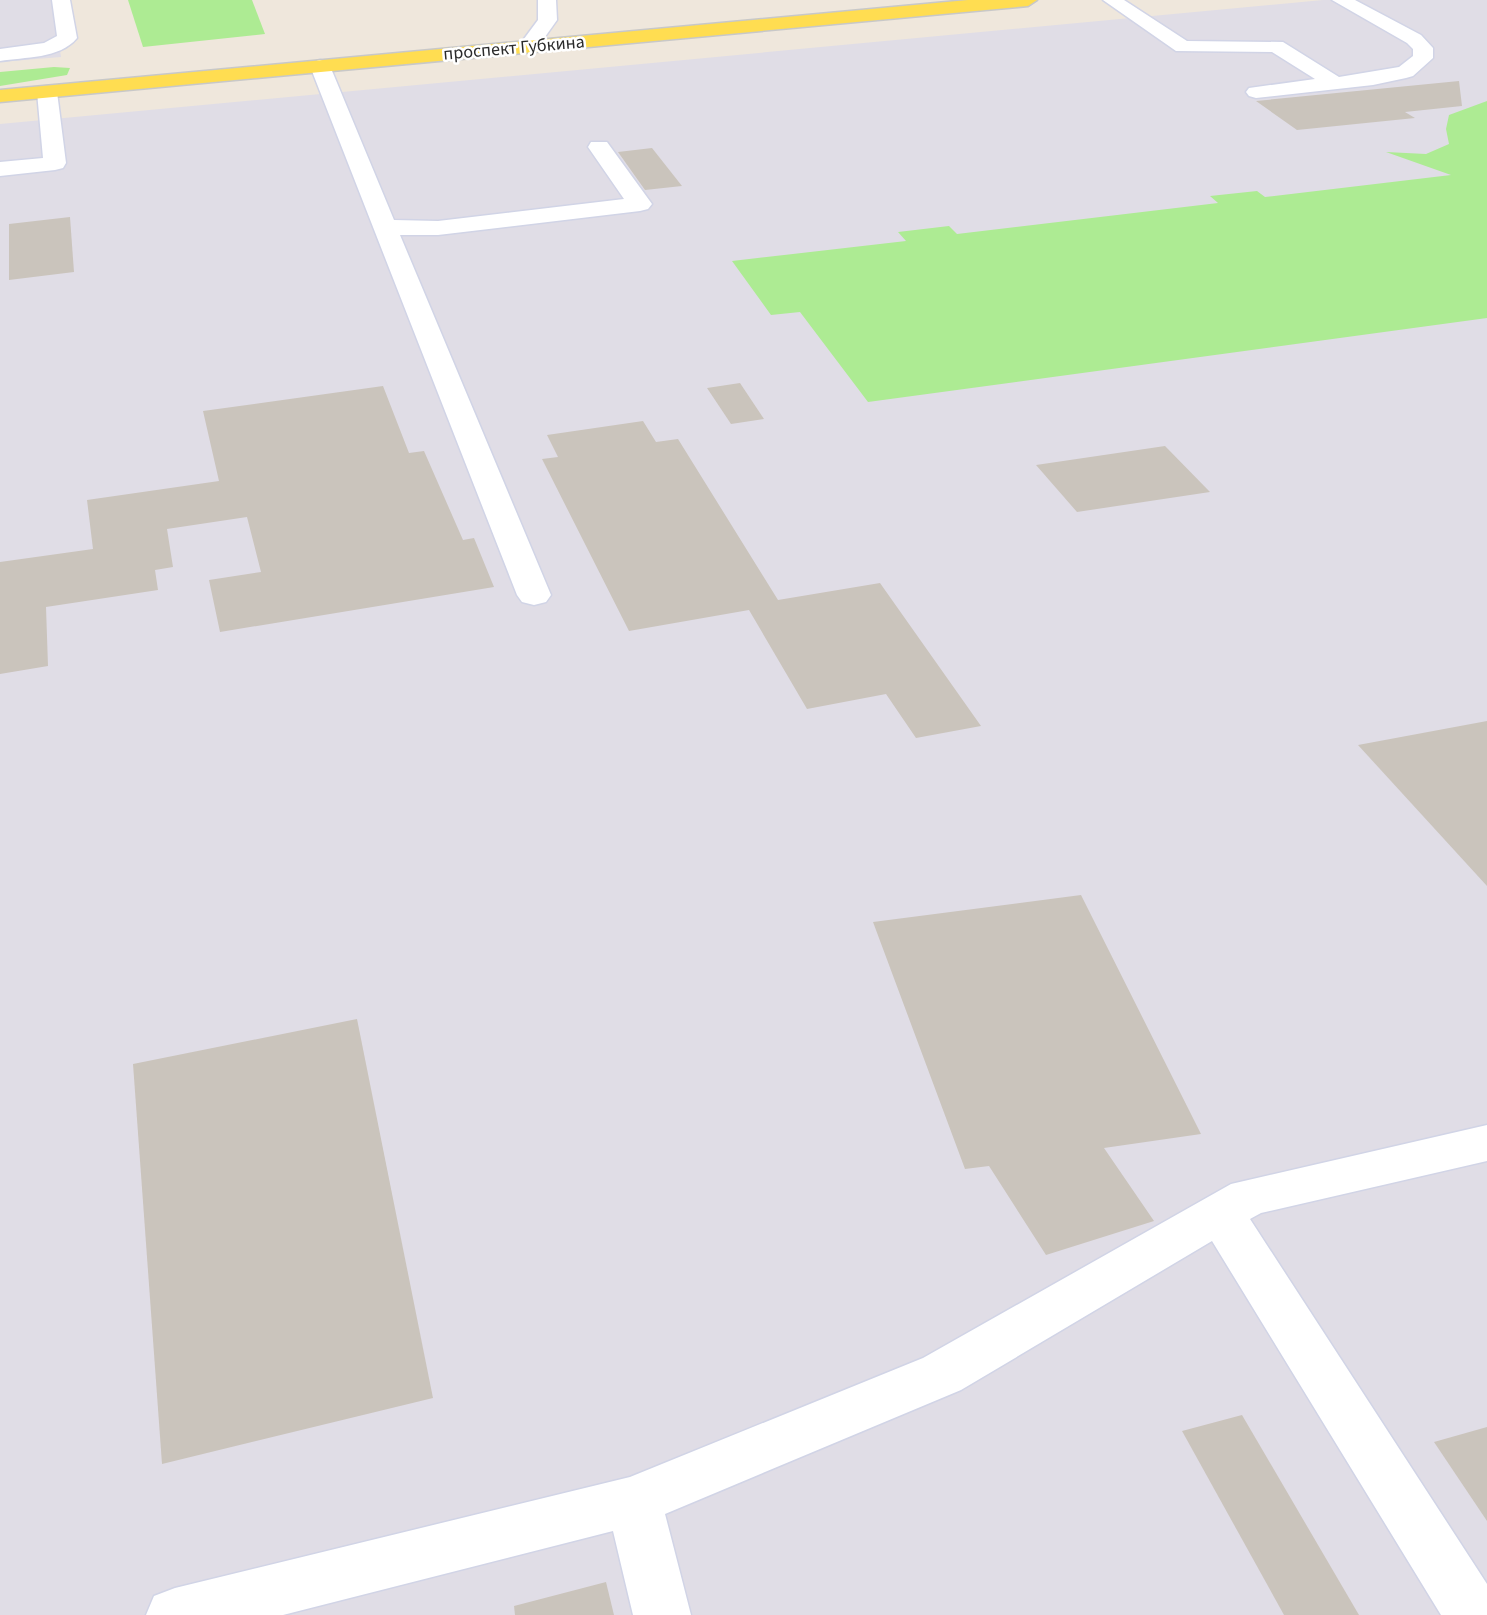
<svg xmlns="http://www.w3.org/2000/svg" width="1487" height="1615" viewBox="0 0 1487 1615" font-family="'Source Sans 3',sans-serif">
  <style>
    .industrial { fill: #e0dde6 }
    .green { fill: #adeb93 }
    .building { fill: #cac4bc }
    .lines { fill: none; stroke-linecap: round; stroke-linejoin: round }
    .minor-casing { stroke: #d1d4e6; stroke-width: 3 }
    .major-casing { stroke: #c8c8c8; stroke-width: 3 }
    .minor { fill: #fff; fill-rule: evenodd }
    .major { fill: #ffdd51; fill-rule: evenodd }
    .labels { text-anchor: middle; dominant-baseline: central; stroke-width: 5; stroke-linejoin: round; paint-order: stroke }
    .far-street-label { font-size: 18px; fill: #2b2b2b; stroke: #fff }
  </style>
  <rect width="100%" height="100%" fill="#efe7dc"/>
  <g class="industrial">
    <polygon points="0,0 53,0 61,57 0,62"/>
    <polygon points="1323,0 1487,0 1487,1615 0,1615 0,124"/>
  </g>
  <g class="green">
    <polygon points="128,0 252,0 265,34 143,47"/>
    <polygon points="54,67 70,68 67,75 0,86 0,72"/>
    <polygon points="1487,101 1487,318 868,402 800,312 771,315 732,261 906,241 898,232 949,226 957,234 1218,203 1210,196 1257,191 1265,197 1451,175 1386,152 1426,154 1449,144 1446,129 1449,115"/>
  </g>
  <g class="building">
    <polygon points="1459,81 1462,106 1405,112 1415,118 1297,130 1256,101"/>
    <polygon points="652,148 682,186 645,190 618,152"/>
    <polygon points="70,217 74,272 9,280 9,224"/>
    <polygon points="740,383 764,419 731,424 707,388"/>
    <polygon points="383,386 409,453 424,451 463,540 474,538 494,587 220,632 209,580 261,572 247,517 167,529 173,567 155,570 158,590 46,607 48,666 0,674 0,562 93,549 87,500 219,481 203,411"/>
    <polygon points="643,421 656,442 678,439 778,600 880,583 981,726 916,738 886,694 807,709 749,610 629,631 542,459 558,457 547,435"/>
    <polygon points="1165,446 1210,492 1077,512 1036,465"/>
    <polygon points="1487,721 1487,886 1358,745"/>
    <polygon points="1081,895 1201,1134 1104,1148 1154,1221 1046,1255 989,1166 965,1169 873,922"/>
    <polygon points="357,1019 433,1398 162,1464 133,1064"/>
    <polygon points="1242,1415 1359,1615 1284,1615 1182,1431"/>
    <polygon points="1487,1427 1487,1521 1434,1442"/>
    <polygon points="606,1582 614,1615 515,1615 514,1606"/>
  </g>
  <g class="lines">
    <defs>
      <g id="minor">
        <path d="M52 0H70L77 38C60 59 24 57 0 61V49L44 43 57 36Z"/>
        <polygon points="538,0 556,0 557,20 535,51 521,51 518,47 538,20"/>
        <polygon points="1103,0 1124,0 1187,41 1283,42 1339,77 1399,67 1413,56 1413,49 1407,43 1332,0 1355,0 1421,35 1433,48 1433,58 1413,76 1406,78 1373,85 1256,98 1249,96 1246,92 1249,88 1315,79 1272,52 1176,51"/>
        <polygon points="320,60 327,62 330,66 394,220 438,221 624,199 588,147 591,142 607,142 652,204 648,209 640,211 438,235 400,235 551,595 546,602 534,605 522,602 517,595 310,66 313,62"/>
        <polygon points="47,86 54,88 57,92 66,163 63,168 55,170 0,176 0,162 43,158 37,92 40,88"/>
        <polygon points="1487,1125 1487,1161 1261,1213 1250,1219 1487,1584 1487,1615 1441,1615 1212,1241 961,1390 665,1514 691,1615 633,1615 613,1531 283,1615 146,1615 154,1596 175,1588 630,1477 923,1358 1231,1184"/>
      </g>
      <polygon id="major" points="968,0 1037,0 1028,6 0,102 0,90"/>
    </defs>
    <use href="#minor" class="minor-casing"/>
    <use href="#major" class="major-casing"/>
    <use href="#minor" class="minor"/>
    <use href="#major" class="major"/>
  </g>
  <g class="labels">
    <g class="far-street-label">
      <text transform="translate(514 48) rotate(-5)">проспект Губкина</text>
    </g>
  </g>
</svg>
